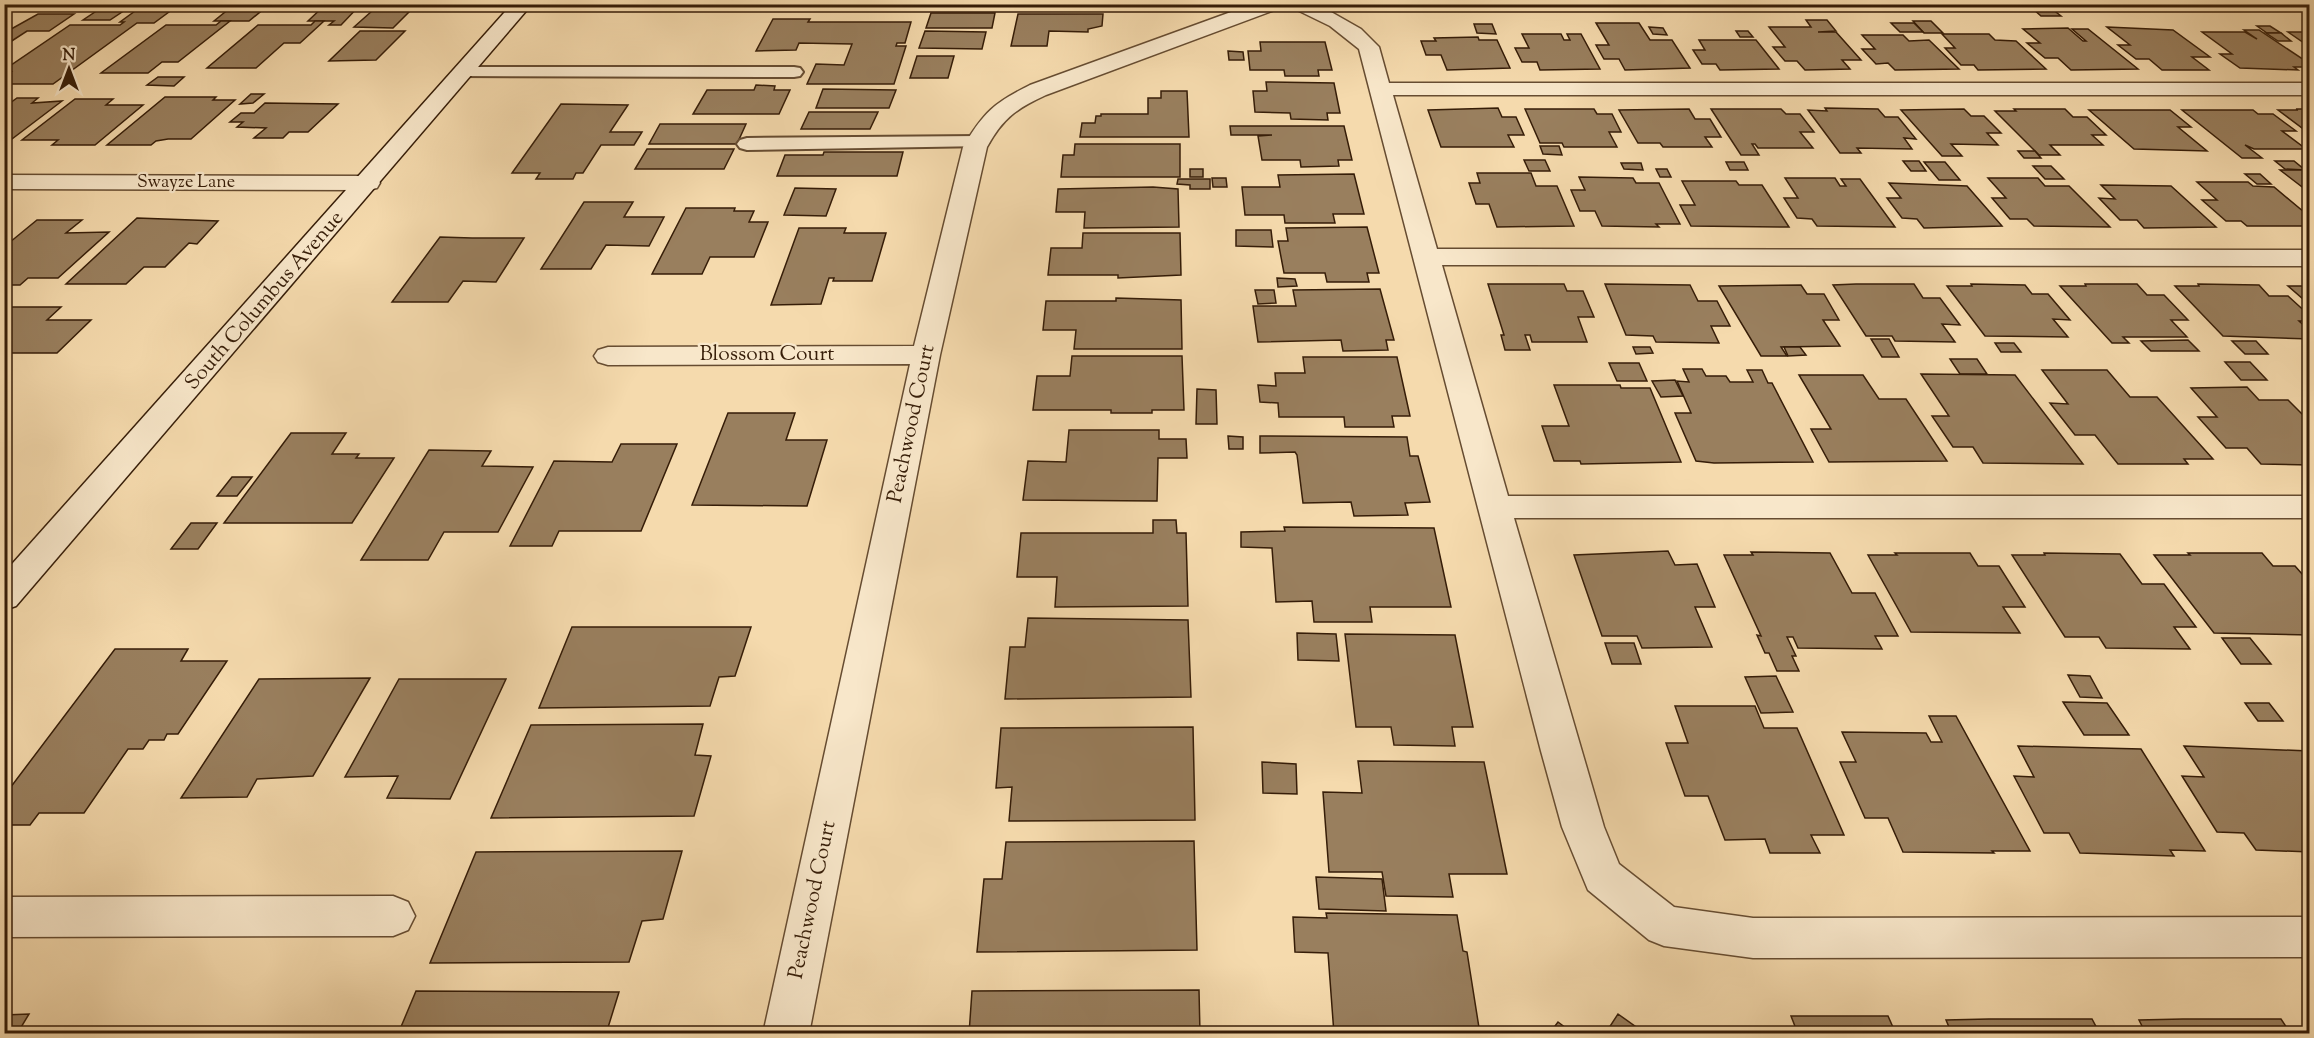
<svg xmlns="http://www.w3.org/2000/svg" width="2314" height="1038" viewBox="0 0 2314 1038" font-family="'Sorts Mill Goudy',serif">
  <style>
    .building { fill: #997f5e; stroke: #361d08; stroke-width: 1.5 }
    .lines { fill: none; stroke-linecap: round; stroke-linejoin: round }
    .lane-casing { stroke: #664c31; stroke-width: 4 }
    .street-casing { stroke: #664c31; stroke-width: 3 }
    .secondary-casing { stroke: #361d08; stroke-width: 3 }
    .lane { fill: #f8e7ca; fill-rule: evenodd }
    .street { fill: #f8e7ca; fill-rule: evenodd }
    .secondary { fill: #f8e7ca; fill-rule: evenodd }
    .labels { text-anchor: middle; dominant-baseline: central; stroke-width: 4.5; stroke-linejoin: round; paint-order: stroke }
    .far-street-label { font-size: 18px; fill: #361d08; stroke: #f8e7ca }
    .street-label { font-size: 21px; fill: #361d08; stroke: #f8e7ca }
  </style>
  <rect width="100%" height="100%" fill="#f5daad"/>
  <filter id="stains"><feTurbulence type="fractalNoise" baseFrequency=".00333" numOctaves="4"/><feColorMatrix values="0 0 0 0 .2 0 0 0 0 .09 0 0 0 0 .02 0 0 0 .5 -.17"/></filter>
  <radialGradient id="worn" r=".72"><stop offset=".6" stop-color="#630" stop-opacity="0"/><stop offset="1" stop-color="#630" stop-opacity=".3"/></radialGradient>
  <g class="building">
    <polygon points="235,4 270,4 249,21 214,21"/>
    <polygon points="326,4 361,4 341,25 329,25 334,21 308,21"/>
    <polygon points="1436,4 1504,4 1507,10 1438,10"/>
    <polygon points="104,6 131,6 110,20 83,20"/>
    <polygon points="142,6 177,6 154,23 137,23 53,84 4,84 4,77 11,72 4,72 4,70 70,25 120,25 124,22 120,22"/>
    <polygon points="2033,9 2052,9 2061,16 2041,16"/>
    <polygon points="372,11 410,11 393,28 354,27"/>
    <polygon points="931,13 995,13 992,28 926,28"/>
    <polygon points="38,14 74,14 49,31 27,31 4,46 4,33"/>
    <polygon points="1018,14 1103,14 1102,26 1088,29 1088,32 1049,31 1047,46 1011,46"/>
    <polygon points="773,19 810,19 808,22 911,22 905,43 897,43 896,46 906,46 894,84 807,84 816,64 844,65 852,44 799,43 796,50 756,51"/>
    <polygon points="1806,20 1827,20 1836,31 1818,32 1836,32 1861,60 1842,60 1850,69 1805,70 1797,61 1785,61 1773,47 1785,47 1769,27 1811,27"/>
    <polygon points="221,21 230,21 178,62 162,62 148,73 101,73 166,25 216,25"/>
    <polygon points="315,21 324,21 300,43 284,43 256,68 207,68 258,25 311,25"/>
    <polygon points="1913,21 1931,21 1943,33 1924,33"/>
    <polygon points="1596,23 1639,23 1650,40 1672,40 1690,68 1625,70 1619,59 1604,59 1596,45 1609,45"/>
    <polygon points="1891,23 1914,23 1923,32 1900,32"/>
    <polygon points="1474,24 1492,24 1496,34 1477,33"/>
    <polygon points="2257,26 2270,26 2281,33 2267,33"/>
    <polygon points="1649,27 1663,28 1667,35 1653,34"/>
    <polygon points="2107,27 2173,30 2210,57 2192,57 2209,70 2162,70 2149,59 2136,59 2118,45 2130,45"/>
    <polygon points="2068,28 2083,41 2086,41 2072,29 2088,29 2138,69 2071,70 2058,58 2045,58 2027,43 2040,43 2023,29"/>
    <polygon points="2244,30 2259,30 2310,64 2310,67 2294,67 2298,70 2240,68 2220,54 2232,54 2202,32 2245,32 2257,39"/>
    <polygon points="360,31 405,31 376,60 329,61"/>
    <polygon points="925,31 986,32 982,49 919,48"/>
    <polygon points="1736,31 1748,31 1753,37 1740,37"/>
    <polygon points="2288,32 2310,32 2310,47"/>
    <polygon points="2266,33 2281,33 2291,41 2278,41"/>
    <polygon points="1522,34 1561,34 1564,40 1570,40 1567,34 1581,34 1600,69 1540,70 1537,62 1522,62 1515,48 1529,48"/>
    <polygon points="1942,34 1989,34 1995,40 2016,41 2046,69 1978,70 1974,65 1961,65 1945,48 1955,48"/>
    <polygon points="1862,35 1903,35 1909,41 1929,40 1959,69 1895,70 1888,63 1876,64 1862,49 1875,49"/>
    <polygon points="1478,37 1479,40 1497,40 1510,68 1447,70 1441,55 1426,55 1421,41 1436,41 1434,38"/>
    <polygon points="1699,40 1756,40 1779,69 1720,70 1716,64 1702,64 1693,50 1705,50"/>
    <polygon points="1260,42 1325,42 1332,70 1318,70 1319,76 1285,76 1284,70 1250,70 1248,51 1261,51"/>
    <polygon points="1228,51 1243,52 1244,60 1229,60"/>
    <polygon points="917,56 954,56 948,78 910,78"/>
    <polygon points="158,77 184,77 174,86 147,85"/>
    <polygon points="1266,82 1334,83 1340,113 1327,113 1328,120 1291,119 1290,113 1255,112 1253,91 1267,91"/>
    <polygon points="756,85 775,86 774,90 790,90 779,114 693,114 707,90 754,90"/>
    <polygon points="823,89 896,90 889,108 816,108"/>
    <polygon points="1161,91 1187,91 1189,137 1080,137 1082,123 1095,123 1096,116 1101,116 1101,114 1148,114 1148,98 1161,98"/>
    <polygon points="251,94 264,94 253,103 240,104"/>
    <polygon points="165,97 216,97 213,100 235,100 191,139 168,139 156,141 151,145 107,145"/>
    <polygon points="17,98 38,98 32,103 62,101 4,145 4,103 10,103"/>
    <polygon points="75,99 113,99 106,105 143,105 95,145 52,145 58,140 22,140"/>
    <polygon points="265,103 338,104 308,132 289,132 283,138 254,138 266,128 237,127 243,122 230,122 241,113 254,113"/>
    <polygon points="561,104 628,105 610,132 642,132 634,145 601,145 583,173 576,173 573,179 536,179 540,173 512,173"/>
    <polygon points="1498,108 1502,117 1516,117 1524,135 1508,135 1514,147 1441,147 1428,110"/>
    <polygon points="1825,108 1878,109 1885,117 1898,117 1916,139 1904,138 1912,149 1857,148 1861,153 1840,153 1808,110 1827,111"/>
    <polygon points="1525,109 1594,109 1597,114 1612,114 1621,132 1609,132 1617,147 1564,147 1562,143 1540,143"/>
    <polygon points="1689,109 1695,119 1710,119 1721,137 1705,137 1712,147 1663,147 1660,143 1638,143 1619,110"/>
    <polygon points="1711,109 1781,109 1786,114 1800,114 1814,132 1800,132 1813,148 1758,148 1755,144 1752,144 1759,155 1741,155"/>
    <polygon points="1964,109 1971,116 1984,116 2001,133 1987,133 1998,145 1951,144 1962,156 1942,156 1901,110"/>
    <polygon points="2014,109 2065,109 2073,117 2087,117 2106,135 2092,135 2103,145 2050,145 2060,155 2039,155 1995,111 2016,111"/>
    <polygon points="2296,109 2310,109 2310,134 2278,110 2298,110"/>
    <polygon points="2089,110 2170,110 2191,127 2178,127 2207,151 2134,149"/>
    <polygon points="2182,110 2253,110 2258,114 2273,114 2296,131 2282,131 2306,149 2254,149 2245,145 2262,158 2242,158"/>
    <polygon points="809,112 878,112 870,129 801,129"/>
    <polygon points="660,124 746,124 737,144 649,144"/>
    <polygon points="1230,126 1344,126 1352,160 1338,160 1339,166 1301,167 1300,160 1262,160 1258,136 1272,135 1231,135"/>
    <polygon points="1075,144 1180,144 1180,177 1061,177 1063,155 1074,155"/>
    <polygon points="1540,146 1559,146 1562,155 1543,154"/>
    <polygon points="647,149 734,149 724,169 635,169"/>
    <polygon points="2018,151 2035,151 2041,158 2024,158"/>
    <polygon points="824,152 903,152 897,176 777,176 785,155 823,155"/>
    <polygon points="1524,160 1545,160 1550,171 1529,171"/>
    <polygon points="1903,161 1919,161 1926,171 1911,171"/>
    <polygon points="2275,161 2294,161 2305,170 2285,169"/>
    <polygon points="1726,162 1744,162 1748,170 1730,170"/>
    <polygon points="1924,162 1945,162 1960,180 1939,180"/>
    <polygon points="1621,163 1641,163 1643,170 1624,169"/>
    <polygon points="2033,166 2051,166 2064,179 2045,179"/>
    <rect x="1190" y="169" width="13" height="8"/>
    <polygon points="1656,169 1667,169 1671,177 1660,177"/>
    <polygon points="2280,170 2310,170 2310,193"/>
    <polygon points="1477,173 1531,173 1536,186 1557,186 1574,226 1497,227 1489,204 1476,204 1469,183 1480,183"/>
    <polygon points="1354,174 1364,214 1333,214 1335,223 1285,223 1284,215 1245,215 1242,187 1280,187 1278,175"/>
    <polygon points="2245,174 2260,174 2271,184 2257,184"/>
    <polygon points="1579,177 1633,178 1636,183 1659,183 1680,224 1656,224 1659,227 1602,226 1595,211 1580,211 1571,190 1585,190"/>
    <polygon points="1212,178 1226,178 1227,187 1213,187"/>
    <polygon points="1785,178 1835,178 1840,186 1846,186 1841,179 1860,179 1895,227 1817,226 1812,219 1797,218 1784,198 1798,198"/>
    <polygon points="1988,178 2038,178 2045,186 2069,186 2110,227 2034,226 2027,219 2010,219 1992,198 2006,198"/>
    <polygon points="1178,179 1210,179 1210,189 1190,189 1190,185 1177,184"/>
    <polygon points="1682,181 1736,181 1739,185 1762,185 1789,227 1691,226 1680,205 1695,205"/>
    <polygon points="2197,182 2248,182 2253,186 2274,187 2310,217 2310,226 2247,226 2241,221 2226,221 2202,200 2217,200"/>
    <polygon points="1889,183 1967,186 2002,226 1924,228 1917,219 1902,218 1887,198 1901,198"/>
    <polygon points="2101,185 2171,186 2216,227 2144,228 2137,220 2120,220 2099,198 2115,199"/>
    <polygon points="1153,187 1178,189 1179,227 1084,228 1085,212 1056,212 1058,189"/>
    <polygon points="795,188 836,189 826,216 784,215"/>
    <polygon points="584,202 633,202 624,217 664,217 649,246 606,245 591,269 541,269"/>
    <polygon points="686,208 735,208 734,211 754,211 749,222 768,222 754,257 710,257 702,274 652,274"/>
    <polygon points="137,218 218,221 197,244 189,243 165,267 144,267 126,284 66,284"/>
    <polygon points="37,220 82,220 66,233 109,232 58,278 28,278 20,285 4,285 4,247"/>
    <polygon points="1367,227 1379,273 1367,273 1369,282 1327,282 1325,273 1284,273 1278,241 1288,241 1286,228"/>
    <polygon points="799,228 846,228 844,233 886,233 872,281 833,281 834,278 829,278 821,304 771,305"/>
    <polygon points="1236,230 1271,230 1273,247 1236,246"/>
    <polygon points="1083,233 1180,233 1181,275 1118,278 1118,275 1048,275 1051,248 1082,248"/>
    <polygon points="440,237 472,238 524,238 496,282 463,281 448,302 392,302"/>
    <polygon points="1277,278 1295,279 1297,286 1278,287"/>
    <polygon points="1488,284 1564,284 1567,291 1583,291 1594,317 1578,317 1587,342 1532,342 1530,335 1525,335 1530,350 1505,350 1501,335 1504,335"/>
    <polygon points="1605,284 1690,285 1698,301 1717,301 1730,326 1711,326 1719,343 1656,342 1653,336 1626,335"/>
    <polygon points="1856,284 1914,284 1923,298 1940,298 1960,325 1942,324 1955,342 1895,341 1892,336 1866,336 1833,285"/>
    <polygon points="1971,284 2025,285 2032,294 2048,294 2070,320 2053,319 2068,337 1985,336 1947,286 1972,286"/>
    <polygon points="2085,284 2137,284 2147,295 2164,295 2188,320 2171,320 2187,337 2123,337 2129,343 2112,343 2060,286 2086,286"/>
    <polygon points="2198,284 2259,285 2269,296 2288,296 2310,316 2310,321 2299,321 2310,331 2310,339 2223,336 2175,286 2199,286"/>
    <polygon points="1801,285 1807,294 1824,294 1839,320 1823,320 1840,346 1781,347 1787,356 1761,356 1719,286"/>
    <polygon points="2288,286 2310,286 2310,305"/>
    <polygon points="1380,289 1394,340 1386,340 1388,350 1343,351 1341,340 1258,342 1253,306 1296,306 1293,290"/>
    <polygon points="1255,290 1274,290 1276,303 1258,304"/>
    <polygon points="1116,298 1181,300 1182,349 1074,349 1076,330 1043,330 1046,301 1116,301"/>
    <polygon points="4,307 61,307 47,320 91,320 57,353 4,353"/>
    <polygon points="1871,339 1889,339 1899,357 1882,357"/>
    <polygon points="2188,340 2199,351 2151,351 2141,341"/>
    <polygon points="2232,341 2256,341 2268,354 2245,354"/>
    <polygon points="1995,343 2014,343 2021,352 2001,352"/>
    <polygon points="1633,347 1650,347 1653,353 1636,354"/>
    <polygon points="1784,347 1800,347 1806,355 1788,356"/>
    <polygon points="1072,356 1182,356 1184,410 1152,410 1152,413 1111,413 1111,410 1033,410 1037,376 1070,376"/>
    <polygon points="1303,357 1397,357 1410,416 1392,416 1394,427 1345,427 1344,417 1279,417 1278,403 1260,402 1258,385 1276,386 1275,373 1305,373"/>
    <polygon points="1950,359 1977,359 1987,374 1960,374"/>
    <polygon points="2225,362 2250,362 2267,380 2241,380"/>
    <polygon points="1609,363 1639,363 1647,381 1617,381"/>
    <polygon points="1683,369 1702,369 1706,376 1726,376 1730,382 1753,382 1747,370 1762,370 1768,383 1772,383 1813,462 1714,463 1696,461 1675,413 1691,413 1677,381 1689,382"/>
    <polygon points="2042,370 2107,370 2130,397 2157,397 2213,459 2184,459 2188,464 2118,464 2095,435 2075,435 2050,403 2068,404"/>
    <polygon points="1921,374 2015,375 2083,464 1983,463 1973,447 1953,447 1932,416 1949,416"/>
    <polygon points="1799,375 1863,375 1879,399 1906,399 1947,461 1829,462 1811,429 1831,429"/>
    <polygon points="1675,380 1683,396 1661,397 1652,381"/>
    <polygon points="1554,385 1620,385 1621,388 1650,388 1681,462 1581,464 1580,461 1554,461 1542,426 1569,426"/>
    <polygon points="2247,387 2259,400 2288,400 2310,422 2310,465 2261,464 2247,448 2226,448 2198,417 2217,417 2191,388"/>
    <polygon points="1197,389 1216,390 1217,424 1196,424"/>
    <polygon points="728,413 795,413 786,440 827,440 807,506 692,505"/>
    <polygon points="1069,430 1159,430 1159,439 1186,439 1187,458 1158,458 1157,501 1023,500 1028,461 1066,462"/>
    <polygon points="291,433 346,433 332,454 359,454 356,458 394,458 352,523 224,523"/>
    <polygon points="1228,436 1243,437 1243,449 1229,449"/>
    <polygon points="1260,436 1407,437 1410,456 1418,456 1430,502 1405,503 1408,515 1354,516 1351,502 1303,503 1297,455 1295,452 1260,453"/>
    <polygon points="621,444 677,444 641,531 559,531 552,546 510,546 554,461 612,462"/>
    <polygon points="429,450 491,451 482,466 533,467 498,532 444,532 428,560 361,560"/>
    <polygon points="232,477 252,477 237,496 217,496"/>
    <polygon points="1153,520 1176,520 1177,533 1186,533 1188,606 1055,607 1057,577 1017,577 1021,533 1153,533"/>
    <polygon points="191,523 217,523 198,549 171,549"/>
    <polygon points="1284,527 1434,528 1451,607 1370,607 1372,622 1314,622 1312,601 1276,602 1272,548 1241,547 1241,532 1285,531"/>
    <polygon points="1668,551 1675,565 1697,564 1715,607 1695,607 1712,647 1642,648 1637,636 1602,636 1574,555"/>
    <polygon points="1751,552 1830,553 1852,593 1875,593 1898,636 1875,636 1882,649 1798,648 1793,637 1787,637 1796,656 1792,656 1799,671 1777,671 1769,653 1765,653 1757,635 1761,636 1724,555 1753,555"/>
    <polygon points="1895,553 1970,553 1978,566 1999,566 2025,607 2003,607 2020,633 1911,632 1868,555 1897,555"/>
    <polygon points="2044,553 2120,554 2142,584 2164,584 2196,627 2174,627 2190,649 2106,648 2099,637 2065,637 2012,555 2045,555"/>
    <polygon points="2188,553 2262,553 2273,566 2295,566 2310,583 2310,635 2214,633 2154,555 2190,555"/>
    <polygon points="1028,618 1188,620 1191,697 1005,699 1010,647 1025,647"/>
    <polygon points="572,627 751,627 735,676 719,677 710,706 539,708"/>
    <polygon points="1297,633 1336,634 1339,661 1298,660"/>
    <polygon points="1345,634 1455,635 1473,727 1452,727 1455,746 1394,745 1391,727 1356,727"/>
    <polygon points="2222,638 2250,638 2271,664 2241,664"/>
    <polygon points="1605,643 1634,643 1641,664 1612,664"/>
    <polygon points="115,649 188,649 181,661 227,661 178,734 167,734 164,740 149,740 143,749 128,749 84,813 39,813 30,825 4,825 4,796"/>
    <polygon points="2068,675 2090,676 2102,698 2080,697"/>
    <polygon points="1776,676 1793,712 1761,713 1745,677"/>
    <polygon points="370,678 313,776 257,779 247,797 181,798 259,679"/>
    <polygon points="399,679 506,679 450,799 387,798 398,776 345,777"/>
    <polygon points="2063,702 2107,703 2129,735 2084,735"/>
    <polygon points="2245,703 2269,703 2283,721 2258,721"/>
    <polygon points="1675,706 1755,706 1764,728 1797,728 1844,835 1811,835 1820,853 1770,853 1765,839 1725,840 1708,796 1685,796 1666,743 1688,743"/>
    <polygon points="1929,716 1956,716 2030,851 1992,851 1994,853 1903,852 1888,818 1865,818 1840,762 1856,762 1842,732 1926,733 1931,742 1942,742"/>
    <polygon points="703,724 695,755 711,756 694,816 491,818 531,725"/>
    <polygon points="1193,727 1195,820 1009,821 1012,787 996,788 1001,728"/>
    <polygon points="2018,746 2141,749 2205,851 2170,850 2174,856 2080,853 2069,833 2044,833 2014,776 2034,777"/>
    <polygon points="2184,746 2309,751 2310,852 2256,850 2244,833 2217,832 2182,776 2204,777"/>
    <polygon points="1358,761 1484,762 1507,874 1449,874 1453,897 1386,896 1382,872 1329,872 1323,792 1362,793"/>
    <polygon points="1262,762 1296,764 1297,794 1263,793"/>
    <polygon points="1194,841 1197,950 977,952 984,879 1002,879 1006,842"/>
    <polygon points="682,851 663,919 642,921 629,962 430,963 476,852"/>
    <polygon points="1316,877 1382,879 1386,911 1319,909"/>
    <polygon points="1326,913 1457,915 1463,951 1467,952 1480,1034 1334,1034 1328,953 1295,952 1293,917 1327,918"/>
    <polygon points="1199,990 1200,1034 969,1034 972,991"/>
    <polygon points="416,991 619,992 606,1034 398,1034"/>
    <polygon points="29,1014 17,1034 4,1034 4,1015"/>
    <polygon points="1618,1014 1646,1034 1605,1034"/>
    <polygon points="1791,1016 1888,1016 1896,1034 1798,1034"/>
    <polygon points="1989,1019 2092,1019 2100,1034 1952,1034 1946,1020"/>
    <polygon points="2183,1019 2281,1019 2291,1034 2146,1034 2139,1020"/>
    <polygon points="1558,1022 1574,1034 1549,1034"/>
  </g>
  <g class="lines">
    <defs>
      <g id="lane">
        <polygon points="464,67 794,67 800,68 803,72 800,76 794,77 458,76 455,72 458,68"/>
        <polygon points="979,136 986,138 989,142 986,146 747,150 740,148 737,144 740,140 747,138"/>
      </g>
      <g id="street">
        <path d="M1253 4H1282L1280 8 1046 95C1016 109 1003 118 987 147L940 355 809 1034H763L910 364 608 365 598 362 594 356 598 350 608 347 914 346 963 147C984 112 994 103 1030 85Z"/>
        <polygon points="1291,4 1317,4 1361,29 1379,47 1389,83 2310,83 2310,95 1393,95 1437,249 2310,250 2310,266 1442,265 1508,496 2310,496 2310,518 1514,518 1604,827 1619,864 1674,907 1753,918 2310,917 2310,957 1753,958 1664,946 1649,940 1588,890 1562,827 1541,751 1359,49 1330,26 1293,8"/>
        <polygon points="4,175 368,176 377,178 380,183 377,188 368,190 4,189"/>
        <polygon points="393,896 408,902 415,916 408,930 393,936 4,937 4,897"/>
      </g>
      <polygon id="secondary" points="512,4 532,4 16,606 4,610 4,573"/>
    </defs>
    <use href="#lane" class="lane-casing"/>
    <use href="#street" class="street-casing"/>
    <use href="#secondary" class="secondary-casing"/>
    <use href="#lane" class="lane"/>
    <use href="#street" class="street"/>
    <use href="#secondary" class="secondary"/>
  </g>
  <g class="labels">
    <g class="far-street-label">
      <text x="186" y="183">Swayze Lane</text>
    </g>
    <g class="street-label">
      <text transform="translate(265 301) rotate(-49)">South Columbus Avenue</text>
      <text x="767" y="355">Blossom Court</text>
      <text transform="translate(912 424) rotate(-78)">Peachwood Court</text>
      <text transform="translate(813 900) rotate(-78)">Peachwood Court</text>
    </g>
  </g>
  <rect width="2314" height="1038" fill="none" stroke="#f5daad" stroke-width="24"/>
  <rect x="6" y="6" width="2302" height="1026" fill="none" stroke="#361d08" stroke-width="3"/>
  <rect x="12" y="12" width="2290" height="1014" fill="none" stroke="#361d08" stroke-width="1.5"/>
  <g transform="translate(69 69)" stroke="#f8e7ca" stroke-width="4.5" paint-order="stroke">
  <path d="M0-4.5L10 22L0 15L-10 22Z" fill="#361d08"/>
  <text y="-9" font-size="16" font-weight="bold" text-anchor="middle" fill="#361d08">N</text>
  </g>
  <rect width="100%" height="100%" filter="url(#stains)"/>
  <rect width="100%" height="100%" fill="url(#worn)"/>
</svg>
